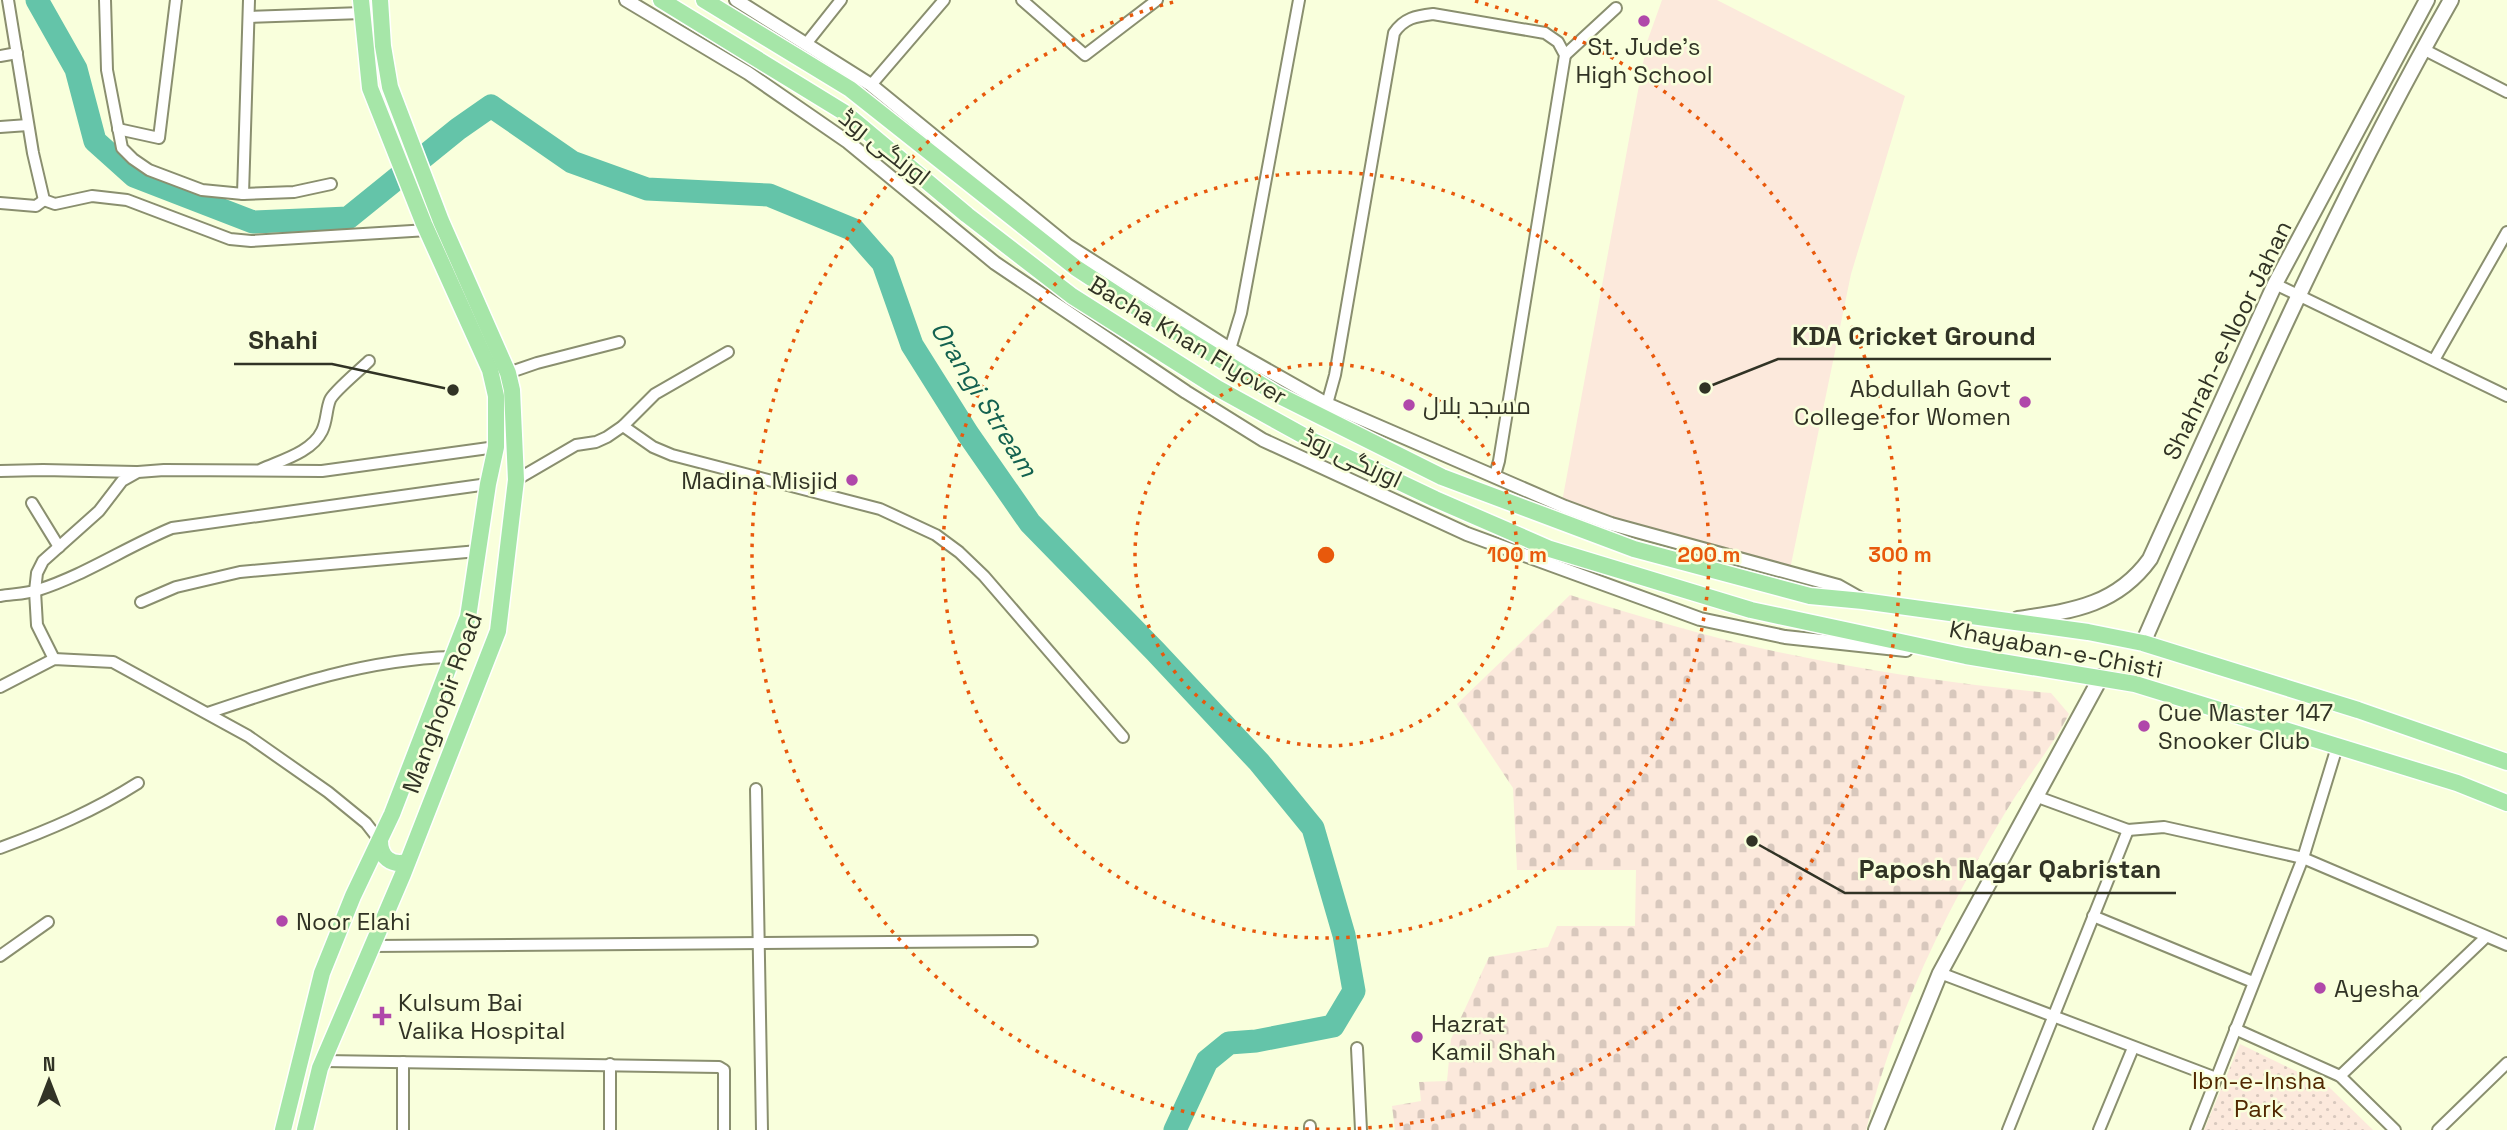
<svg xmlns="http://www.w3.org/2000/svg" width="2507" height="1130" viewBox="0 0 2507 1130" font-family="'Space Grotesk',Cairo,sans-serif">
  <style>
    .grass { fill: url(#grass-dots) }
    .cemetery { fill: url(#cemetery-stones) }
    .garden { fill: #fce9dc }
    .lines { fill: none; stroke-linecap: round; stroke-linejoin: round }
    .river { stroke: #64c4a9; stroke-width: 23 }
    .minor-casing { stroke: #8a8f6f; stroke-width: 14 }
    .tertiary-casing { stroke: #8a8f6f; stroke-width: 16 }
    .secondary-casing { stroke: #8a8f6f; stroke-width: 18 }
    .primary-casing { stroke: #fff; stroke-width: 19 }
    .minor { stroke: #fff; stroke-width: 10 }
    .tertiary { stroke: #fff; stroke-width: 12 }
    .secondary { stroke: #fff; stroke-width: 14 }
    .primary { stroke: #a6e6a8; stroke-width: 16 }
    .ring { fill: none; stroke: #e8590c; stroke-width: 3.5; stroke-dasharray: 3.5 7 }
    .poi-dot { fill: #b048aa; stroke: #f9ffdc; stroke-width: 2.5 }
    .labels { text-anchor: middle; dominant-baseline: central; stroke-width: 5; stroke-linejoin: round; paint-order: stroke }
    .poi-label { font-size: 24px; fill: #313325; stroke: #f9ffdc; text-anchor: start }
    .street-label { font-size: 24px; fill: #313325; stroke: #f9ffdc }
    .park-label { font-size: 24px; fill: #512801; stroke: #f9ffdc }
    .water-label { font-size: 26px; font-style: italic; fill: #146250; stroke: #f9ffdc }
    .centre { fill: #e8590c; stroke: #f9ffdc; stroke-width: 3.5 }
    .ring-label { font-size: 21px; text-anchor: middle; font-weight: bold; fill: #e8590c; stroke: #f9ffdc; stroke-width: 5; stroke-linejoin: round; paint-order: stroke }
    .leader { fill: none; stroke: #313325; stroke-width: 2.5 }
    .callout-dot { fill: #313325; stroke: #f9ffdc; stroke-width: 2.5 }
    .callout-label { font-size: 26px; text-anchor: middle; font-weight: bold; fill: #313325; stroke: #f9ffdc; stroke-width: 5; stroke-linejoin: round; paint-order: stroke }
  </style>
  <defs>
    <pattern id="grass-dots" width="8" height="8" patternUnits="userSpaceOnUse" patternTransform="scale(1.75)"><rect width="8" height="8" fill="#fce9dc"/><path d="M2 2h.1M6 6h.1" fill="none" stroke="#d8c8bd" stroke-width="1.8" stroke-linecap="round"/></pattern>
    <pattern id="cemetery-stones" width="16" height="16" patternUnits="userSpaceOnUse" patternTransform="scale(1.75)"><rect width="16" height="16" fill="#fce9dc"/><path d="M2 7V4a2 2 0 0 1 4 0v3zM10 15v-3a2 2 0 0 1 4 0v3z" fill="#d8c8bd"/></pattern>
  </defs>
  <rect width="100%" height="100%" fill="#f9ffdc"/>
  <polygon class="grass" points="2240,1044 2329,1087 2373,1130 2204,1130"/>
  <path class="cemetery" d="M1570 595C1651 620 1734 645 1818 660 1895 675 1973 686 2051 693L2069 714C2051 749 2025 779 2005 813 1945 912 1894 1017 1866 1130H1395L1392 1106 1421 1101 1419 1082 1447 1081 1451 1039 1489 957 1548 947 1557 926H1635L1636 870H1517L1513 788 1457 704Z"/>
  <polygon class="garden" points="1662,0 1717,0 1905,96 1851,274 1788,579 1608,522 1562,502 1647,42"/>
  <g class="lines">
    <polyline class="river" points="37,0 76,69 95,141 134,176 253,222 348,218 458,129 491,106 572,162 647,189 769,195 854,230 883,263 912,345 968,434 1030,523 1155,651 1259,762 1313,828 1344,935 1354,991 1333,1026 1256,1041 1229,1043 1207,1061 1175,1130"/>
    <defs>
      <g id="minor">
        <polyline points="8,0 33,153 44,200 55,204 92,196 127,200 230,239 251,241 428,230"/>
        <polyline points="105,0 107,70 122,148 133,159 149,170 202,190 243,194 294,192 331,184"/>
        <polyline points="1022,0 1085,55 1157,0"/>
        <polyline points="249,17 362,13"/>
        <polyline points="806,44 841,0"/>
        <polyline points="2423,49 2507,92"/>
        <polyline points="1565,55 1616,8"/>
        <polyline points="0,56 17,53"/>
        <polyline points="871,85 944,0"/>
        <polyline points="0,127 28,125"/>
        <polyline points="118,129 159,138 176,0"/>
        <polyline points="243,194 249,0"/>
        <polyline points="0,203 36,206 44,200"/>
        <polyline points="2275,284 2507,396"/>
        <polyline points="1230,349 1241,313 1299,0"/>
        <polyline points="2434,360 2507,232"/>
        <polyline points="508,373 537,363 619,342"/>
        <path d="M1327 404 1335 375 1394 33C1404 18 1416 16 1433 14L1545 33 1558 42 1565 55 1499 461 1495 475"/>
        <polyline points="623,426 653,447 672,455 880,509 936,535 959,552 984,576 1123,737"/>
        <path d="M262 469C282 460 312 452 322 431 327 421 326 410 330 400 333 392 361 369 369 361"/>
        <polyline points="0,471 43,470 136,472"/>
        <polyline points="516,480 576,445 596,442 607,437 623,426 655,394 728,352"/>
        <polyline points="32,503 59,547"/>
        <path d="M0 596C12 594 26 594 38 590 85 575 126 547 172 528L488 484"/>
        <polyline points="141,602 176,587 240,572 478,551"/>
        <polyline points="54,659 37,625 35,591 37,573 43,561 99,511 122,481 138,472 164,470 322,471 496,447"/>
        <polyline points="0,687 54,659 113,662 248,736 328,792 366,823 380,841"/>
        <path d="M208 713C288 686 367 659 452 657"/>
        <polyline points="756,789 762,1130"/>
        <polyline points="2035,796 2128,830 2164,827 2303,858 2507,945"/>
        <path d="M0 848C49 830 94 811 138 783"/>
        <polyline points="2093,916 2253,982"/>
        <polyline points="372,946 1032,941"/>
        <polyline points="0,956 48,922"/>
        <polyline points="1940,973 2216,1078"/>
        <polyline points="2235,1029 2340,1076 2395,1130"/>
        <polyline points="1357,1048 1361,1130"/>
        <polyline points="323,1061 719,1067 724,1070 724,1130"/>
        <polyline points="403,1062 403,1130"/>
        <polyline points="2340,1076 2486,937"/>
        <polyline points="1310,1126 1310,1130"/>
        <polyline points="610,1130 610,1064"/>
        <polyline points="2008,1130 2128,830"/>
        <polyline points="2099,1130 2133,1048"/>
        <polyline points="2196,1130 2303,858 2337,747"/>
        <polyline points="2438,1130 2507,1063"/>
      </g>
      <g id="tertiary">
        <polyline points="626,0 748,73 848,142 995,263 1186,392 1263,440 1467,534 1700,619 1785,637 1906,650"/>
        <polyline points="736,0 871,85 1067,245 1230,349 1327,404 1565,507 1611,524 1838,586 1861,599"/>
      </g>
      <g id="secondary">
        <path d="M2018 619C2071 611 2116 606 2150 559L2275 284 2427 0"/>
        <path d="M2143 643C2238 425 2333 207 2451 0"/>
        <polyline points="1876,1130 1940,973 2101,677"/>
      </g>
      <g id="primary">
        <polyline points="661,0 845,113 967,215 1072,296 1217,388 1313,441 1435,499 1550,549 1751,610 1966,656 2135,684 2457,783 2507,803"/>
        <polyline points="704,0 850,89 1076,268 1142,311 1278,395 1442,477 1634,549 1810,596 1863,601 2088,632 2143,643 2358,710 2507,762"/>
        <path d="M380 841C380 857 391 866 407 862"/>
        <polyline points="283,1130 322,973 353,896 392,814 468,617 488,484 496,447 496,396 490,370 424,224 370,88 361,0"/>
        <polyline points="305,1130 320,1068 403,874 498,631 516,480 512,390 508,373 441,221 390,87 383,46 380,0"/>
      </g>
    </defs>
    <use href="#minor" class="minor-casing"/>
    <use href="#tertiary" class="tertiary-casing"/>
    <use href="#secondary" class="secondary-casing"/>
    <use href="#primary" class="primary-casing"/>
    <use href="#minor" class="minor"/>
    <use href="#tertiary" class="tertiary"/>
    <use href="#secondary" class="secondary"/>
    <use href="#primary" class="primary"/>
  </g>
  <g class="ring">
    <circle cx="1326" cy="555" r="191"/>
    <circle cx="1326" cy="555" r="383"/>
    <path d="M1475 1A574 574 0 1 1 1177 1"/>
  </g>
  <g class="poi-dot">
    <circle cx="1644" cy="21" r="7"/>
    <circle cx="2025" cy="402" r="7"/>
    <circle cx="1409" cy="405" r="7"/>
    <circle cx="852" cy="480" r="7"/>
    <circle cx="2144" cy="726" r="7"/>
    <circle cx="282" cy="921" r="7"/>
    <circle cx="2320" cy="988" r="7"/>
    <path d="M378.5 1005.5h7v7h7v7h-7v7h-7v-7h-7v-7h7z"/>
    <circle cx="1417" cy="1037" r="7"/>
  </g>
  <g class="labels">
    <g class="poi-label">
      <text x="1644" y="46" text-anchor="middle">St. Jude's<tspan x="1644" dy="28">High School</tspan></text>
      <text x="2011" y="388" text-anchor="end">Abdullah Govt<tspan x="2011" dy="28">College for Women</tspan></text>
      <text x="1423" y="405">مسجد بلال</text>
      <text x="838" y="480" text-anchor="end">Madina Misjid</text>
      <text x="2158" y="712">Cue Master 147<tspan x="2158" dy="28">Snooker Club</tspan></text>
      <text x="296" y="921">Noor Elahi</text>
      <text x="2334" y="988">Ayesha</text>
      <text x="398" y="1002">Kulsum Bai<tspan x="398" dy="28">Valika Hospital</tspan></text>
      <text x="1431" y="1023">Hazrat<tspan x="1431" dy="28">Kamil Shah</tspan></text>
    </g>
    <g class="street-label">
      <text transform="translate(885 147) rotate(38)">اورنگی روڈ</text>
      <text transform="translate(1188 340) rotate(31)">Bacha Khan Flyover</text>
      <text transform="translate(2227 340) rotate(-64)">Shahrah-e-Noor Jahan</text>
      <text transform="translate(1352 458) rotate(25)">اورنگی روڈ</text>
      <text transform="translate(2056 649) rotate(11)">Khayaban-e-Chisti</text>
      <text transform="translate(442 703) rotate(-70)">Manghopir Road</text>
    </g>
    <g class="park-label">
      <text x="2259" y="1080">Ibn-e-Insha<tspan x="2259" dy="28">Park</tspan></text>
    </g>
    <g class="water-label">
      <text transform="translate(984 399) rotate(58)">Orangi Stream</text>
    </g>
  </g>
  <circle cx="1326" cy="555" r="10" class="centre"/>
  <g class="ring-label">
    <text x="1517" y="562">100 m</text>
    <text x="1709" y="562">200 m</text>
    <text x="1900" y="562">300 m</text>
  </g>
  <path class="leader" d="M1705 388L1778 359H2051M453 390L332 364H234M1752 841L1845 893H2176"/>
  <g class="callout-dot">
    <circle cx="1705" cy="388" r="7"/>
    <circle cx="453" cy="390" r="7"/>
    <circle cx="1752" cy="841" r="7"/>
  </g>
  <g class="callout-label">
    <text x="1914" y="345">KDA Cricket Ground</text>
    <text x="283" y="349">Shahi</text>
    <text x="2010" y="878">Paposh Nagar Qabristan</text>
  </g>
  <g transform="translate(49 1081)" stroke="#f9ffdc" stroke-width="5" paint-order="stroke">
  <path d="M0-5L12 26L0 18L-12 26Z" fill="#313325"/>
  <text y="-10" font-size="19" font-weight="bold" text-anchor="middle" fill="#313325">N</text>
  </g>
</svg>
